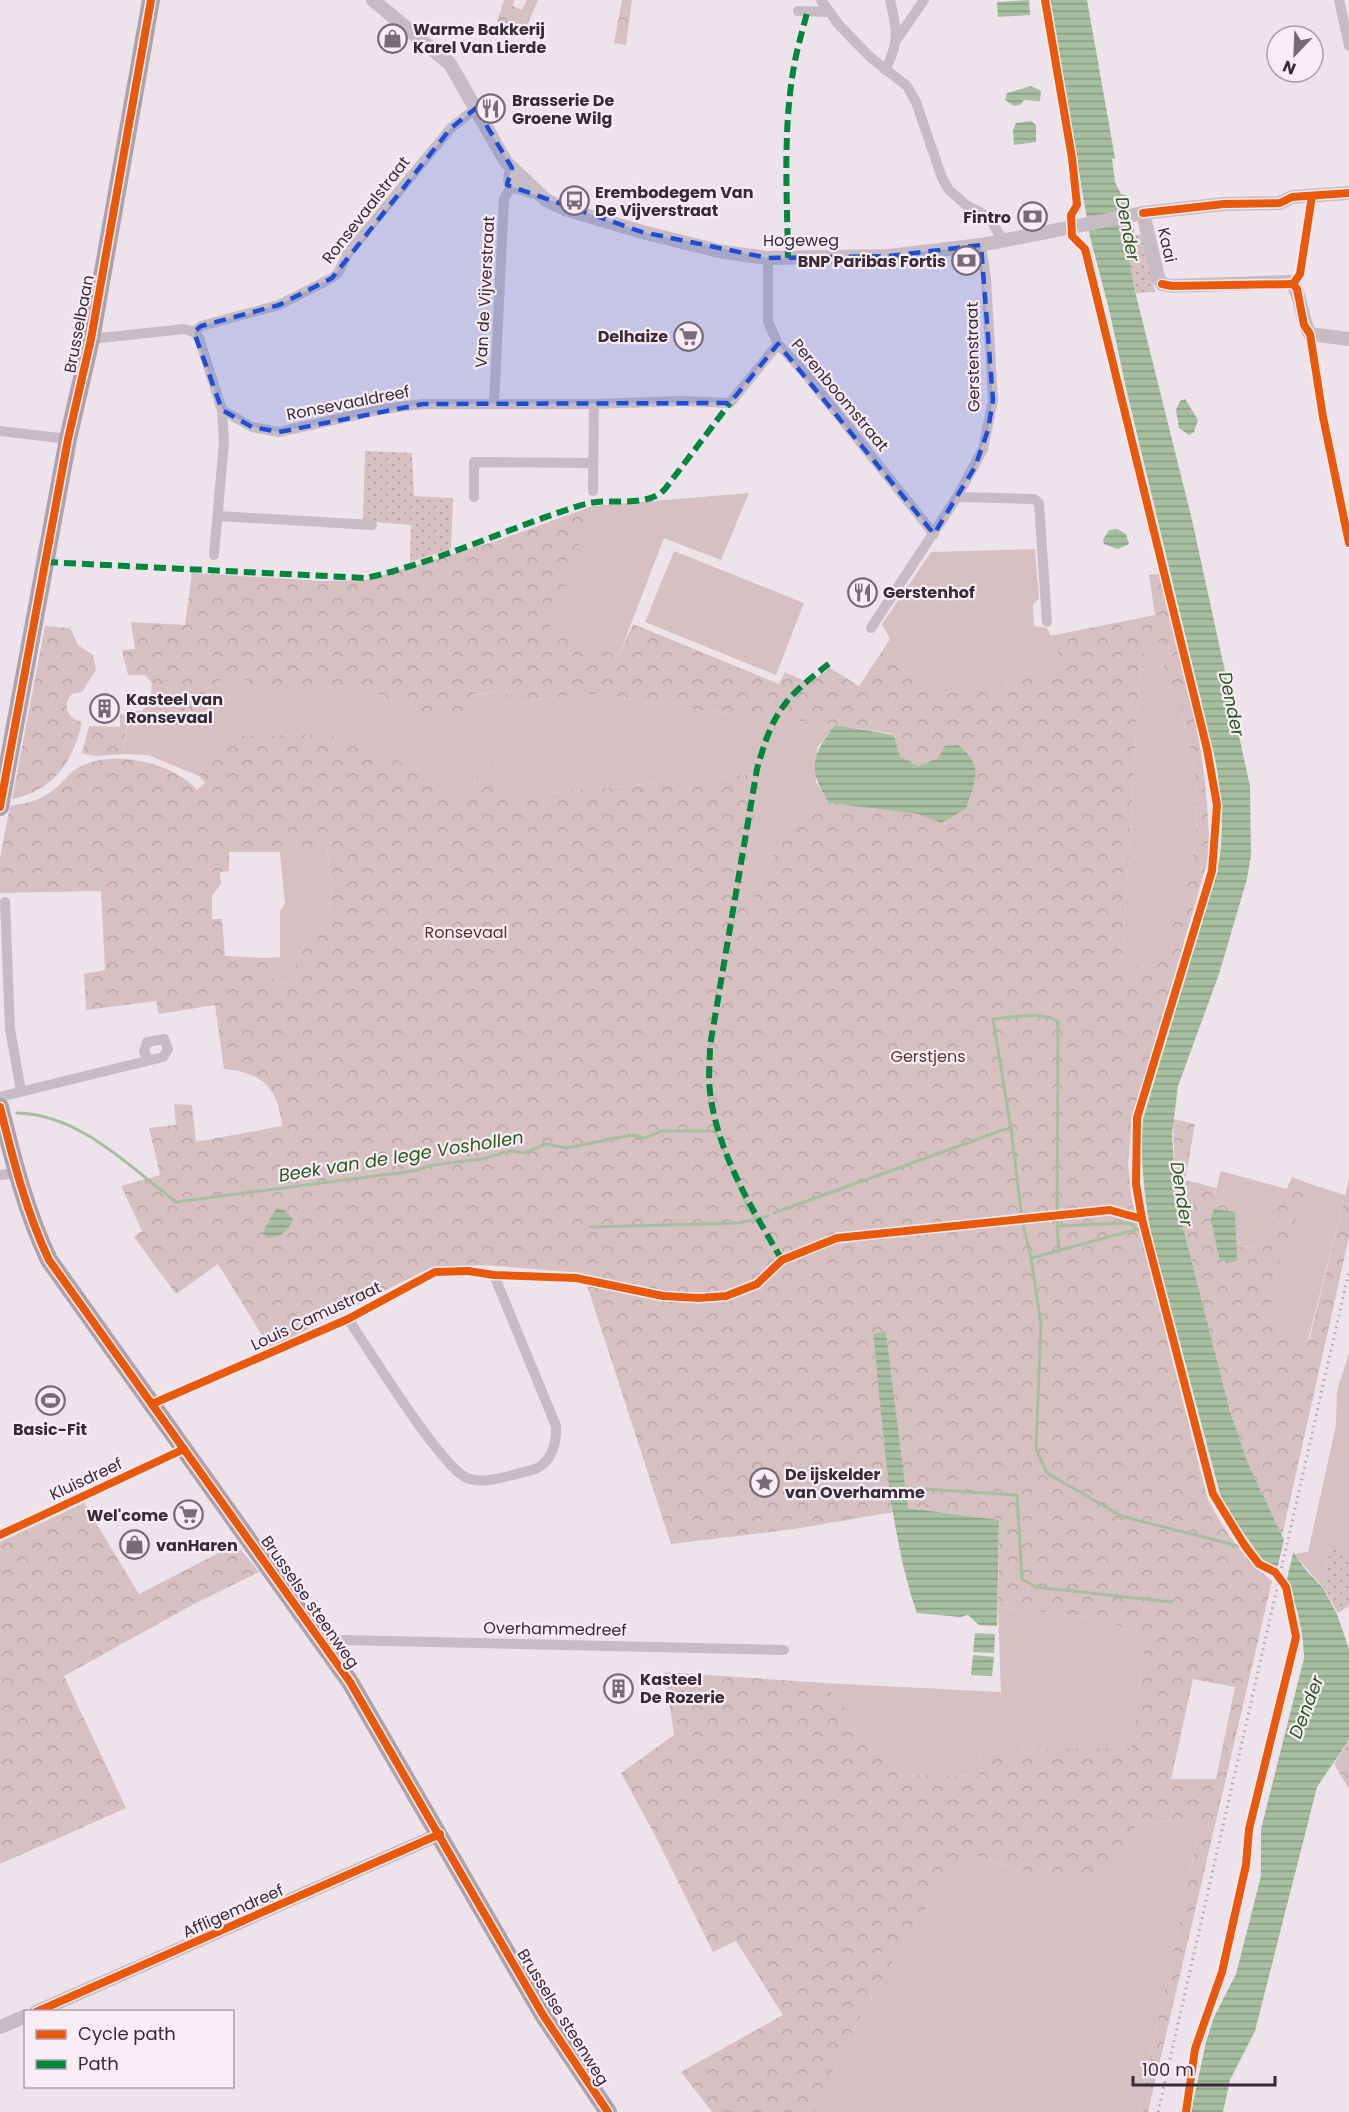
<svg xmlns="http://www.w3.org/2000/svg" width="1349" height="2112" viewBox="0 0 1349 2112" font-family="Poppins,sans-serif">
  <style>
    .green { fill: #d6c0c1 }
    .forest { fill: url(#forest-crowns); fill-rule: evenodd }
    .park { fill: url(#park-dots) }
    .water { fill: url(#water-rules) }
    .pier { fill: #eee3eb }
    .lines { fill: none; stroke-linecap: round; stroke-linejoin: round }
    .stream { stroke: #a5bf9f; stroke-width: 3 }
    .pedestrian { stroke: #c8bcc4; stroke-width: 8 }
    .minor { stroke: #c8bcc4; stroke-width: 10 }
    .tertiary { stroke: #c8bcc4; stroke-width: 14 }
    .primary { stroke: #ada1aa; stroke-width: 18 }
    .rail { stroke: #b0a6ad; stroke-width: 3; stroke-dasharray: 1.5 4.5; stroke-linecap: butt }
    .quiet { stroke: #00873e; stroke-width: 6; stroke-dasharray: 12 6; stroke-linecap: butt }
    .cycleway-casing { stroke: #faecf5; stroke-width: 11 }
    .cycleway { stroke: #e8590c; stroke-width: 8 }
    .marked { fill: #1d4ed8; fill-opacity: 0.2; stroke: #1d4ed8; stroke-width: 4.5; stroke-dasharray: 12 8; stroke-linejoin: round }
    .labels { text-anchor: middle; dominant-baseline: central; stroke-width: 4.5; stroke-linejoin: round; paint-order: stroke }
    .poi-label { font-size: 16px; font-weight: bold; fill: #392a37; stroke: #faecf5; text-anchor: start }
    .street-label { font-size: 16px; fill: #392a37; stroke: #faecf5 }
    .park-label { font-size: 16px; fill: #56352e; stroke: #faecf5 }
    .water-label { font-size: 18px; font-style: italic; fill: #275a20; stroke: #faecf5 }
  </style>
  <defs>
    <pattern id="forest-crowns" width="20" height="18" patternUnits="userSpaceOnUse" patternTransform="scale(1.5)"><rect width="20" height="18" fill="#d6c0c1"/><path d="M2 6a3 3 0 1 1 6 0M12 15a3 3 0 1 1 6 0" fill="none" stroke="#b8a5a6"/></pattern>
    <pattern id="park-dots" width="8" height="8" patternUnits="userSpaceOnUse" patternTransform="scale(1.5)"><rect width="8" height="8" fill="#d6c0c1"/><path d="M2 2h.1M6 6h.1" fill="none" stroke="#b8a5a6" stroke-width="1.8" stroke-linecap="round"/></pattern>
    <pattern id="water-rules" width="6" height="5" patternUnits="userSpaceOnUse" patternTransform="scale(1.5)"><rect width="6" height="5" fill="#a5bf9f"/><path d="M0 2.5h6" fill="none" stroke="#879b82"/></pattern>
  </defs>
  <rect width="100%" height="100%" fill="#eee3eb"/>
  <g class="green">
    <polygon points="749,493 721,560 664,538 619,655 547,632 593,506"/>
    <polygon points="1035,549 1039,599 1033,604 1034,626 1047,628 1066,666 967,692 936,693 885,647 890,639 882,624 931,552"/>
    <polygon points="674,551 804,603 776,675 645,622"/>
    <path d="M1161 641 1166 687 1177 694C1191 742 1201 794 1195 844 1190 885 1172 925 1159 964L1122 968 1140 666 1145 653Z"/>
    <path d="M223 676H238L258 687 300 692 356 684 401 705 505 691 508 704 581 694 610 695 676 707 835 725 817 748 816 782 829 803C820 816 805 816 794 826 773 846 765 874 753 900L739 899 762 773 508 797 496 791V767L480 769 469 795H447V782L374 750 206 760 199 776 148 755 124 754 128 710 142 711 151 695 152 683 186 693 172 715 174 729 195 716Z"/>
    <polygon points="279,845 292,851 327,847 331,886 329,914 307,940 286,984 274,981 267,958 280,957 280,911 285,904"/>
    <polygon points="1221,1171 1287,1189 1261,1246 1236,1247 1212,1206"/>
    <polygon points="1310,1184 1345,1195 1308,1340 1281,1334 1268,1292"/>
    <polygon points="1349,1353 1349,1552 1330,1549 1323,1587 1294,1554 1308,1552 1336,1425 1337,1391"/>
    <polygon points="998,1607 1099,1618 1146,1637 1131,1749 981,1750 979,1776 896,1774 824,1683 1001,1692"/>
    <path d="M1137 1821 1201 1822 1138 2112H815C849 2026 903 1947 951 1867L971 1854 1006 1866 1052 1876 1122 1858Z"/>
  </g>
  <g class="forest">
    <polygon points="504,0 514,0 513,6 522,10 527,0 538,0 524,32 497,22"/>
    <polygon points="622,0 632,0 626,45 614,43"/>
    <path d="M593 506 548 632 619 655 633 624 779 684 785 672 809 683 830 668 859 686 885 647 936 693 967 692 1065 666 1050 636 1155 615 1149 575 1162 574C1184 666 1210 760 1209 856L1132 1120 1128 1163 1131 1196 1207 1497C1223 1530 1243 1558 1272 1581L1148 2112H1138L1201 1822 1137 1821C1133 1831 1129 1851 1121 1859 1081 1894 1015 1869 971 1854L951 1867C903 1947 849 2026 815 2112H712L681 2072 783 2015 736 1941 713 1952 655 1835 621 1773 674 1735 665 1672 824 1683 897 1774 979 1776 981 1750 1131 1748 1146 1637 1099 1618 998 1607 999 1520 908 1508 886 1332 873 1333 894 1512 794 1529 671 1544 583 1273 484 1265 432 1267 270 1348 218 1264 176 1294 134 1237 142 1231 121 1186 160 1175 149 1128 176 1125 174 1104 192 1105 196 1142 282 1126C278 1087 263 1073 224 1069L215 1005 159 1014 156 1001 86 1010 84 974 105 970 101 891 0 893V858L10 806C29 803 42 800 56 788 62 783 67 776 73 771 105 747 172 761 197 790L205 783 199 776 206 760 240 736 326 734 374 750 447 782 448 795H469L480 769 489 762 496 767V791L508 797 762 773 740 899 753 900C765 874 773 846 794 826 805 816 820 816 829 803L919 814 941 823 938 758 918 766 900 756 894 734 835 725 676 707 610 695 581 694 508 704 505 691 472 695 476 711 451 721 401 705 356 684 300 692 257 687 238 676H223C210 694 196 725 173 729L172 715 186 693 152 683 145 675H128L122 650 135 649 131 622 185 625 192 573 323 581 366 580 496 541ZM1161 641 1166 687 1177 694C1191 742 1201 794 1195 844 1190 885 1172 925 1159 964L1122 968 1140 666 1145 653ZM280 846 292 851 327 847 331 886 329 914 307 940 286 984 274 981 267 958 225 956 222 919H212V896L221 884 220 872 229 871V852H280ZM1193 1679 1235 1687 1216 1779H1171Z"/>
    <path d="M45 626 70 628 78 645 93 655 96 670 82 692 72 694C61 706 68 718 82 722 73 762 53 791 12 799Z"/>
    <polygon points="120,714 127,715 124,754 94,756 82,753 89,726 120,727"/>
    <polygon points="1173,1119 1195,1124 1185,1180 1216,1188 1213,1206 1232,1205 1236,1247 1261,1246 1292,1177 1310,1184 1268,1292 1281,1334 1309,1340 1349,1179 1349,1237 1282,1536 1247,1461 1230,1411 1176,1200"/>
    <polygon points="84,1503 139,1594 236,1544 259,1572 192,1605 64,1676 126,1808 0,1864 0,1542"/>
    <polygon points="1349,1741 1349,1789 1334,1764"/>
  </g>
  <g class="park">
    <path d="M1143 234 1155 292 1136 293C1131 275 1127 255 1132 236Z"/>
    <polygon points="365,451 412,453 414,496 453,498 451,549 410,562 411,525 363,521"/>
    <polygon points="1330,1549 1349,1552 1349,1606 1338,1613 1323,1587"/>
  </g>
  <g class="water">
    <polygon points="1029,0 1030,15 998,17 997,2"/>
    <path d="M1050 0H1087L1115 158 1112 159 1115 182 1121 194 1126 195 1134 230 1129 257 1134 287 1192 520 1250 786 1251 855 1247 879 1219 974 1178 1086 1172 1134 1176 1200 1230 1411 1247 1461 1282 1536 1305 1569 1323 1588 1337 1614 1349 1649V1740L1317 1787 1255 2031 1230 2080 1223 2112H1191L1206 2042 1214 2017 1236 1974 1261 1876V1829L1304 1658C1304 1630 1294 1576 1266 1565L1225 1506 1220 1494 1151 1233C1144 1195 1140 1158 1143 1119L1217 873C1225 836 1222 800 1216 763L1126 388 1109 309 1090 237Z"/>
    <polygon points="1031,86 1041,91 1040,101 1024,100 1020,105 1014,106 1005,100 1007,93"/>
    <polygon points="1031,121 1036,125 1036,142 1014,145 1013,130 1016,123"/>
    <polygon points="1185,399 1198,420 1194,432 1189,435 1179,428 1176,410 1180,401"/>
    <polygon points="1117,529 1126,534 1129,544 1118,549 1104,544 1103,540 1109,530"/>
    <path d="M835 725 894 735 900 756 918 766 938 758 945 746 958 745C985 767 975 779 966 809L941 823 918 814 829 803C807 768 811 756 835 725Z"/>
    <path d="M277 1207 286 1211 293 1220C287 1231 281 1238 267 1238L263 1234 264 1229Z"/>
    <polygon points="1214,1209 1235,1212 1237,1261 1227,1263 1219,1258 1211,1219"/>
    <path d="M886 1332 908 1508 999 1520 997 1626 979 1625 968 1615 960 1617 917 1613C888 1532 883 1420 873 1333Z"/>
    <polygon points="975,1633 995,1634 994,1653 973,1652"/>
    <polygon points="973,1655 994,1657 992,1676 971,1675"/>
  </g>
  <polygon class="pier" points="1285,1535 1294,1549 1285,1588 1276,1574"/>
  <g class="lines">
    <g class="stream">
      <path d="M17 1113C79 1114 129 1166 176 1202L414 1171 433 1165 482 1159 511 1151 525 1153 546 1144 566 1148 631 1135 645 1138 661 1131H712L716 1132 746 1203 756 1220"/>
      <path d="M1011 1129 993 1019C1011 1018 1044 1010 1058 1022L1057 1226"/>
      <polyline points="774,1213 1003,1130 1011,1129 1022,1218"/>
      <polyline points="1023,1224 1031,1258 1138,1229"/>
      <polyline points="591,1227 739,1223 768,1216"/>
      <polyline points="1059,1252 1057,1226 1128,1223 1133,1225 1136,1230"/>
      <polyline points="1031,1258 1041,1324 1036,1449 1047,1473 1121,1516 1242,1547"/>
      <polyline points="905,1488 1017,1495 1022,1579 1036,1587 1171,1602"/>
    </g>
    <polyline class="pedestrian" points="1293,284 1300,274 1312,196"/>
    <g class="minor">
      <polyline points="821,0 839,25 870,57 907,86 916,102 942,178 949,190 966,205 989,217 1003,241"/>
      <polyline points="1339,0 1349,46"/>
      <polyline points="798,11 829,12"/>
      <polyline points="897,39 924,0"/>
      <path d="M885 70C900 42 897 30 890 0"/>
      <polyline points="768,258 768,322 778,344 804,372 934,534"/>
      <polyline points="194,332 199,338 222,410 252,427 279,432 383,409 423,404 594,404 682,401 730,403 778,344"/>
      <polyline points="194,332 201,326 279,305 332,278 338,273 348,253 451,128 476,108"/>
      <polyline points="1310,334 1323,417 1349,543"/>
      <polyline points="91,339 184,329 194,332"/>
      <polyline points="494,404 504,199 512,185"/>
      <polyline points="0,431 68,439"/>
      <polyline points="593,491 594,404"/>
      <polyline points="474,497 474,462 593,463"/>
      <polyline points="957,497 1034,499 1039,503 1047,622"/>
      <polyline points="219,516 372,525"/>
      <polyline points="214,555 224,442 222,410"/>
      <polyline points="871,628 957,497 983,449 993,400 986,278 981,245"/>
      <polyline points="5,902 10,1029 21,1091"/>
      <polyline points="0,1097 163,1057 168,1049 164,1039 147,1042 144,1051 148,1060"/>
      <polyline points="0,1175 17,1173"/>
      <path d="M152 1404 348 1319 435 1272 468 1271 494 1275 556 1426C557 1446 550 1467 528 1471 510 1475 482 1486 465 1477 437 1461 370 1351 348 1319"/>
      <polyline points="0,1535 184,1449"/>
      <polyline points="327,1648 342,1640 784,1650"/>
    </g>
    <g class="tertiary">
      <polyline points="373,0 450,64 506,162 546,200 565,209 642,232 723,252 768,258 889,256 981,245 1143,213 1224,204 1280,203 1292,197 1349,193"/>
      <polyline points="512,168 510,180 512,185 534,192"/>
      <path d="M1143 213 1158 277 1162 284 1172 286 1289 282C1301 287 1301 321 1310 334L1349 339"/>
      <polyline points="36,2012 440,1834"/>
      <polyline points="0,2027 26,2016"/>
    </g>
    <g class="primary">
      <polyline points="0,807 68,439 91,339 151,0"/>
      <path d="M0 1107C13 1159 26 1212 49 1260L350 1682 543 2015 608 2112"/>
    </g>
    <polyline class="rail" points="1158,2112 1349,1271"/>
    <g class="quiet">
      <path d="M788 258C787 197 783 132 793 72 796 52 802 32 807 13"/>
      <path d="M46 562 366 578C442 561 512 526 585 504 610 497 646 509 665 489L730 403"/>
      <path d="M782 1260C752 1209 717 1152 710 1092 708 1077 710 1061 710 1046L757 769C773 712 783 699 830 663"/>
    </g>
    <defs>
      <g id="cycleway">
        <polyline points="1045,0 1072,158 1077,205 1071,215 1072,236 1085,249 1207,749 1217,805 1212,871 1137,1118 1136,1184 1142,1219 1213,1494 1245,1546 1259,1564 1275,1572 1286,1587 1296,1637 1249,1829 1246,1865 1222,1972 1195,2049 1186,2112"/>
        <polyline points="1143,213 1224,204 1280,203 1292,197 1349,193"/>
        <polyline points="1162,284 1172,286 1293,284"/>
        <polyline points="1293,284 1297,289 1304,325 1310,334 1323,417 1349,543"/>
        <polyline points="1293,284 1300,274 1312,196"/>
        <polyline points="0,807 68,439 91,339 151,0"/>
        <path d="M0 1107C13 1159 26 1212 49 1260L350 1682 543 2015 608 2112"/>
        <polyline points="152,1404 348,1319 435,1272 468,1271 494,1275 576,1278 663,1296 699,1298 726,1296 757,1284 782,1260 837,1238 1110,1210 1142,1219"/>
        <polyline points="0,1535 184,1449"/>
        <polyline points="36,2012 440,1834"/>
      </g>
    </defs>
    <use href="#cycleway" class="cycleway-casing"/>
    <use href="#cycleway" class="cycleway"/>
  </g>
  <path class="marked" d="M476 108 512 168 507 185 642 232 768 258 889 256 981 245 993 400 988 430 975 467 934 534 778 344 730 403 423 404 279 432 252 427 222 410 194 332 201 326 279 305 332 278 451 128Z"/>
  <defs>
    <symbol id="shop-ring" viewBox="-11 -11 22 22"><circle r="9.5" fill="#faecf5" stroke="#786b76" stroke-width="1.5"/><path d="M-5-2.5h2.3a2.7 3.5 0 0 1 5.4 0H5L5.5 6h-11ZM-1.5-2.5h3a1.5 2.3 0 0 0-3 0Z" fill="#786b76"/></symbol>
    <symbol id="restaurant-ring" viewBox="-11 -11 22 22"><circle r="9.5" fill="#faecf5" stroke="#786b76" stroke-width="1.5"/><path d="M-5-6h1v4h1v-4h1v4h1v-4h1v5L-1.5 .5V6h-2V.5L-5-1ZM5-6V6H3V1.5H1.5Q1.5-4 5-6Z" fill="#786b76"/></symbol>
    <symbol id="bus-ring" viewBox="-11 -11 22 22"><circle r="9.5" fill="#faecf5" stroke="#786b76" stroke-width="1.5"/><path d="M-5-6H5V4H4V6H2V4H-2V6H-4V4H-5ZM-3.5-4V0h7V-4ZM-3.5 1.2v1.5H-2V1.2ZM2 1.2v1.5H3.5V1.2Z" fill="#786b76"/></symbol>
    <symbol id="bank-ring" viewBox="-11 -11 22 22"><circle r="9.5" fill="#faecf5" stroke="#786b76" stroke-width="1.5"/><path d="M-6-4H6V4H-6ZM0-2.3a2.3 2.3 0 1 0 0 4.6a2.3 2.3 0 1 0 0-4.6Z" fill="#786b76"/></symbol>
    <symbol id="supermarket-ring" viewBox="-11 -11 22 22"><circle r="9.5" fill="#faecf5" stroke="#786b76" stroke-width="1.5"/><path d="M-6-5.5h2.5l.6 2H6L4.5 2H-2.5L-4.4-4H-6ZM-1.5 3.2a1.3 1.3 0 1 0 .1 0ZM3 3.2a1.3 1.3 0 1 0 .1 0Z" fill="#786b76"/></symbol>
    <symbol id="building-ring" viewBox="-11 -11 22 22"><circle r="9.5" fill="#faecf5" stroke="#786b76" stroke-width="1.5"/><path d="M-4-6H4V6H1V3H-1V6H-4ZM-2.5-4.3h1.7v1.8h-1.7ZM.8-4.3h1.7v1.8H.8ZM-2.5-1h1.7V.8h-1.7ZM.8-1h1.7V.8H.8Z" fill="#786b76"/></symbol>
    <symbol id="stadium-ring" viewBox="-11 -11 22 22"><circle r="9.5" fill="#faecf5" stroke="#786b76" stroke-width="1.5"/><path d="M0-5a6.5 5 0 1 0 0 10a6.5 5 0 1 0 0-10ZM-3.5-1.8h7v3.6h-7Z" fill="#786b76"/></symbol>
    <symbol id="sight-ring" viewBox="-11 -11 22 22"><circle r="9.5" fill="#faecf5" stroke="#786b76" stroke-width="1.5"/><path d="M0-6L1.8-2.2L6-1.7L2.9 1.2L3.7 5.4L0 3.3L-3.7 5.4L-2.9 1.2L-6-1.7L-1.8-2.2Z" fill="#786b76"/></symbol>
  </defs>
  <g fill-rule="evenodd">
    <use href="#shop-ring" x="376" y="22" width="33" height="33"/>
    <use href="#restaurant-ring" x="474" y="92" width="33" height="33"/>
    <use href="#bus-ring" x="558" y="184" width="33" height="33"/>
    <use href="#bank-ring" x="1016" y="200" width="33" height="33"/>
    <use href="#bank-ring" x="950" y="244" width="33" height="33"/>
    <use href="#supermarket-ring" x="672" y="320" width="33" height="33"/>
    <use href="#restaurant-ring" x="846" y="576" width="33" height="33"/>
    <use href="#building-ring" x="88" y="692" width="33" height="33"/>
    <use href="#stadium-ring" x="34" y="1384" width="33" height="33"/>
    <use href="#sight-ring" x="748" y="1466" width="33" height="33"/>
    <use href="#supermarket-ring" x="172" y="1498" width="33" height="33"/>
    <use href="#shop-ring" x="118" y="1528" width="33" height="33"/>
    <use href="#building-ring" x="602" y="1672" width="33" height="33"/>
  </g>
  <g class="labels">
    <g class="poi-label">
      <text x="413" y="29">Warme Bakkerij<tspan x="413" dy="18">Karel Van Lierde</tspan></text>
      <text x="512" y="100">Brasserie De<tspan x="512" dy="18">Groene Wilg</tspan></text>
      <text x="595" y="192">Erembodegem Van<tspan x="595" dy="18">De Vijverstraat</tspan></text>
      <text x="1011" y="217" text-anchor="end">Fintro</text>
      <text x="946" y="261" text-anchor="end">BNP Paribas Fortis</text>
      <text x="668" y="336" text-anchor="end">Delhaize</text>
      <text x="883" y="592">Gerstenhof</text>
      <text x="126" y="699">Kasteel van<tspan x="126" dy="18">Ronsevaal</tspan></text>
      <text x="50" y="1429" text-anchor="middle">Basic-Fit</text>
      <text x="785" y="1474">De ijskelder<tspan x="785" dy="18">van Overhamme</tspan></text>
      <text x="168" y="1515" text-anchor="end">Wel'come</text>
      <text x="156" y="1545">vanHaren</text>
      <text x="640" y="1679">Kasteel<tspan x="640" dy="18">De Rozerie</tspan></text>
    </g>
    <g class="street-label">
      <text transform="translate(366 210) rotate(-52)">Ronsevaalstraat</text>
      <text x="801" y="240">Hogeweg</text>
      <text transform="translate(1167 245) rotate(77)">Kaai</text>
      <text transform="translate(485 292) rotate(-87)">Van de Vijverstraat</text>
      <text transform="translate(79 324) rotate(-79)">Brusselbaan</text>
      <text transform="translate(973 357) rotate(-91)">Gerstenstraat</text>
      <text transform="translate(840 395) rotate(50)">Perenboomstraat</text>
      <text transform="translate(348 403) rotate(-11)">Ronsevaaldreef</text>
      <text transform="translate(316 1316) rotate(-25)">Louis Camustraat</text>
      <text transform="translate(86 1479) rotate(-25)">Kluisdreef</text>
      <text transform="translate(310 1602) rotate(55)">Brusselse steenweg</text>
      <text transform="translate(555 1629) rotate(1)">Overhammedreef</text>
      <text transform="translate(233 1911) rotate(-24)">Affligemdreef</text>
      <text transform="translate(563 2017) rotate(58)">Brusselse steenweg</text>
    </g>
    <g class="park-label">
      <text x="466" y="932">Ronsevaal</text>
      <text x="928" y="1056">Gerstjens</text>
    </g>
    <g class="water-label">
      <text transform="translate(1128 229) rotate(79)">Dender</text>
      <text transform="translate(1232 704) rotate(78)">Dender</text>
      <text transform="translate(401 1156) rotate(-9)">Beek van de lege Voshollen</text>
      <text transform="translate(1182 1194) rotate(81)">Dender</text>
      <text transform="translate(1306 1707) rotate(-69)">Dender</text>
    </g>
  </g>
  <rect x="24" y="2010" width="210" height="78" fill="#faecf5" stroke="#ad9ea9" stroke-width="1.5"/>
  <rect x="36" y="2030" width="30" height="9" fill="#e8590c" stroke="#ad9ea9" stroke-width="1.5"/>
  <text x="78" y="2040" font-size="18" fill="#392a37">Cycle path</text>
  <rect x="36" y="2060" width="30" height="9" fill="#00873e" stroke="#ad9ea9" stroke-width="1.5"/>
  <text x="78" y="2070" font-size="18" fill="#392a37">Path</text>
  <g transform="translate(1295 54) rotate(203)"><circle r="28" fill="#faecf5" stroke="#ad9ea9" stroke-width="1.5"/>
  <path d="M0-4.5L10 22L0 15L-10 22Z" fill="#786b76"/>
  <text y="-9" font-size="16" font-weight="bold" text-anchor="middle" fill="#392a37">N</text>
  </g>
  <path d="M1133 2076v9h142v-9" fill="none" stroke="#392a37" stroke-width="3"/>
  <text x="1142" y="2076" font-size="18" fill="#392a37" stroke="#faecf5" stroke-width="4.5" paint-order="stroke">100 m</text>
</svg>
